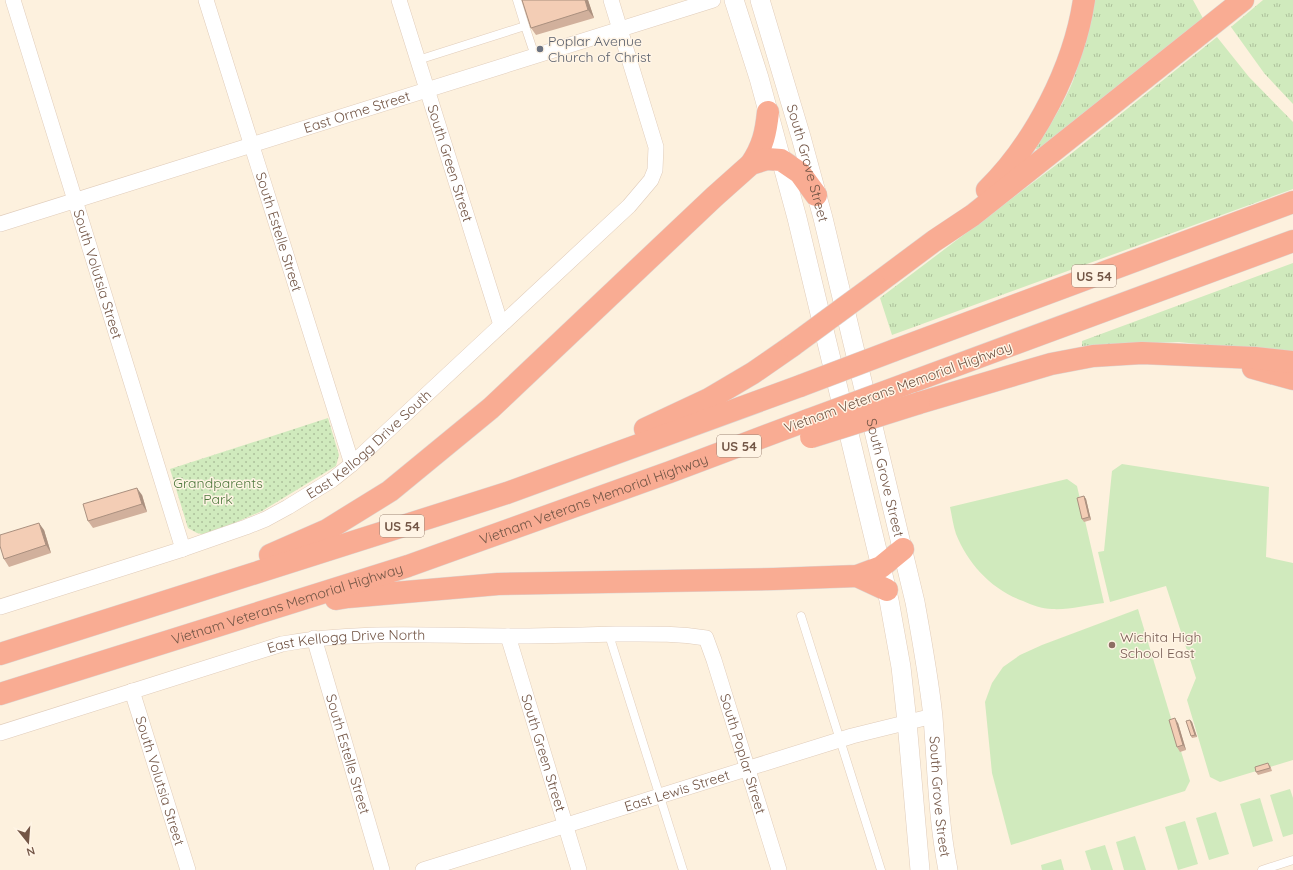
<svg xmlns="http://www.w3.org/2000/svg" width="1293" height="870" viewBox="0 0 1293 870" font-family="Quicksand,sans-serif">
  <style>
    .grass { fill: url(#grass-tufts) }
    .park { fill: url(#park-dots) }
    .pitch { fill: #d0eabd }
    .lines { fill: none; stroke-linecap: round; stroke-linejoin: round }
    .service-casing { stroke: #e0ccba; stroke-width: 9 }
    .minor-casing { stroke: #e0ccba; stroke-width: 16 }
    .tertiary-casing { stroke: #e0ccba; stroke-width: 20 }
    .motorway-casing { stroke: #ddd6d3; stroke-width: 23 }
    .service { stroke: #fff; stroke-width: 8 }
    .minor { stroke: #fff; stroke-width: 15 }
    .tertiary { stroke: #fff; stroke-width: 19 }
    .motorway { stroke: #f9ac93; stroke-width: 22 }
    .motorway-bridge-casing { stroke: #ddd6d3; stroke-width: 23; stroke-linecap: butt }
    .motorway-bridge { stroke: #f9ac93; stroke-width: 22 }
    .wall { fill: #d1b09c }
    .shaded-wall { fill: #aa907f }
    .building { fill: #f3cdb5; stroke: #aa907f }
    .worship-dot { fill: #6b7280; stroke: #fff4e5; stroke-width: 1.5 }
    .education-dot { fill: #8d6e63; stroke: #fff4e5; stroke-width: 1.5 }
    .labels { text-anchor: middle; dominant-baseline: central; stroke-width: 3; stroke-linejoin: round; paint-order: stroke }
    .shield { fill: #fff4e5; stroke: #9d8576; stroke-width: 1 }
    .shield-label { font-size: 13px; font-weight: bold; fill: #735646 }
    .worship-label { font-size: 14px; fill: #5b616d; stroke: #fff4e5; text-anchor: start }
    .street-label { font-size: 14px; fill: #735646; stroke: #fff4e5 }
    .park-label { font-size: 14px; fill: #50793e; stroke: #fff4e5 }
    .education-label { font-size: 14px; fill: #785e54; stroke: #fff4e5; text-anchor: start }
  </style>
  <defs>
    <pattern id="grass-tufts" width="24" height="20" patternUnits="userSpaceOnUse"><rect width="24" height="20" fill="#d0eabd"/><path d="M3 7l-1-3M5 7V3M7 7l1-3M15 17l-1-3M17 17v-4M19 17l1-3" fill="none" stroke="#adc09b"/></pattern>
    <pattern id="park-dots" width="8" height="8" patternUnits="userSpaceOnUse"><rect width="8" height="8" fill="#d0eabd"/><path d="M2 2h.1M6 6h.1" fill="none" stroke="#adc09b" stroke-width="1.8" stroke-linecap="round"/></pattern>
  </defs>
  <rect width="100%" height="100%" fill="#fdf1de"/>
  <g class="grass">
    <path d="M1093 0H1193L1205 22 1039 151 1035 148C1049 127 1063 105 1073 81 1082 55 1089 27 1093 0Z"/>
    <polygon points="1263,0 1293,0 1293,104 1264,73 1231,27"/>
    <polygon points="1217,37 1249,77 1293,122 1293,189 892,335 880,298 1072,153"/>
    <polygon points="1293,263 1293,354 1179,342 1082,346 1082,341"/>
  </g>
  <polygon class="park" points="328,418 339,455 336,466 262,511 223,528 207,535 197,533 188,528 170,469"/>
  <g class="pitch">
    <polygon points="1122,464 1269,487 1266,557 1293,563 1293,760 1220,782 1210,777 1187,700 1196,678 1166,586 1110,602 1098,552 1104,551 1112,471"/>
    <path d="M1067 479 1077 486 1104 603C1087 605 1069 610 1052 609 1042 609 1032 605 1023 601 992 590 968 564 956 534 953 525 952 516 950 507Z"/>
    <polygon points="1138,609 1190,781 1185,791 1011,845 992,773 985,702 992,683 1003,667 1020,655 1042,645"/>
    <polygon points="1290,789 1293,798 1293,834 1283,837 1270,795"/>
    <polygon points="1260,798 1273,841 1253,847 1240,804"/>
    <polygon points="1216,812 1229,854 1209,860 1196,818"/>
    <polygon points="1185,821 1198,864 1178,870 1165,827"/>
    <polygon points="1135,836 1146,870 1124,870 1116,842"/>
    <polygon points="1105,845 1113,870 1091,870 1085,851"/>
    <polygon points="1061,859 1064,870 1042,870 1041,865"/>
  </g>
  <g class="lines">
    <defs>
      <g id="service">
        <polyline points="517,0 525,26"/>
        <polyline points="418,60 525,26 535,56"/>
        <polyline points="801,616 881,870"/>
        <polyline points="609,635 683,870"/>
        <polyline points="1262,870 1293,860"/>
      </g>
      <g id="minor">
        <path id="s1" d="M13 0 183 549"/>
        <path id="s2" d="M206 0 352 464"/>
        <path id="s3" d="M399 0 501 325"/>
        <path id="s4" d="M0 224 713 0"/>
        <path id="s5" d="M0 607 183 549 246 527 266 519 288 507 332 480 352 464 629 206 651 180 655 170 656 147 611 0"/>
        <path id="s6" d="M508 636 579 870"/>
        <path id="s7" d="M314 638 382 870"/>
        <path id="s8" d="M132 691 188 870"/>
        <path id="s9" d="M0 733 282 644C358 630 433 636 509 636 545 636 580 635 615 634 647 634 674 633 706 638L714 660 779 870"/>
        <path id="s10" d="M423 870 852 736 933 716"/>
      </g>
      <g id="tertiary">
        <polyline points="734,0 759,78 797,218 889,600 901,667 907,722 920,870"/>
        <path id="s11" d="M760 0 801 137 823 218 915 602C922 641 929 679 933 717 937 768 938 820 948 870"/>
      </g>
      <g id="motorway">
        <path d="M751 164C763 146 766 132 768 112"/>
        <path d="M987 190C1035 143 1074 67 1084 0"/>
        <polyline points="875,285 934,241 973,215 1243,0"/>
        <polyline points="895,350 1293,202"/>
        <polyline points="1253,368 1293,379"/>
        <polyline points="906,384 1293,241"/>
        <polyline points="919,403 1051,364 1093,356 1142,353 1255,358 1293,362"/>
        <polyline points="645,429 709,399 753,373 792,346"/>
        <polyline points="270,555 327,530 390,491 491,408 714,197 751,164 767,159 781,160 800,173 816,195"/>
        <polyline points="857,576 887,590"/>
        <polyline points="336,599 348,597 498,584 774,579 857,576 881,567 903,549"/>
        <polyline points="0,654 507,493 800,386"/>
        <path id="s12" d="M0 694 408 566 670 472 808 420"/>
      </g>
    </defs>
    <use href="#service" class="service-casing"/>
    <use href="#minor" class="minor-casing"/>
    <use href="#tertiary" class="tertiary-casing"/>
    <use href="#motorway" class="motorway-casing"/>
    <use href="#service" class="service"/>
    <use href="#minor" class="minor"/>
    <use href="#tertiary" class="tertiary"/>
    <use href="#motorway" class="motorway"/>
    <defs>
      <g id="motorway-bridge">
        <polyline points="792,346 875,285"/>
        <polyline points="800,386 895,350"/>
        <polyline points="808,420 906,384"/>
        <polyline points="811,437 919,403"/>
      </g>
    </defs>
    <use href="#motorway-bridge" class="motorway-bridge-casing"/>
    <use href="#motorway-bridge" class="motorway-bridge"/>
  </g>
  <g class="wall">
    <polygon points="522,0 588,0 594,18 536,35 531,28"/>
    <polygon points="142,495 147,512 93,528 88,521"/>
    <polygon points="1084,496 1086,499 1091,520 1084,522 1082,519"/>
    <polygon points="44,530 51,553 9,567 4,559"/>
    <polygon points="1190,720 1192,722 1197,737 1192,738 1191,736"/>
    <polygon points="1178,723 1186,750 1180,752 1177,747"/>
    <polygon points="1270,765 1272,771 1258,775 1256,772"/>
  </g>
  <g class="shaded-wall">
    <polygon points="585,0 588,0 594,18 588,10"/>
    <polygon points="137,488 142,495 147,512 142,504"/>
    <polygon points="1084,496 1086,499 1091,520 1089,517"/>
    <polygon points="39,523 44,530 51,553 46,545"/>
    <polygon points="1175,718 1178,723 1186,750 1183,745"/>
    <polygon points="1190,720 1192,722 1197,737 1195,735"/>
  </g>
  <g class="building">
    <polygon points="522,0 585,0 588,10 531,28"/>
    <polygon points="137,488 142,504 88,521 83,504"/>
    <polygon points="1084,496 1089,517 1082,519 1077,498"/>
    <polygon points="39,523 46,545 4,559 0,546 0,535"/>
    <polygon points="1175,718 1183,745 1177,747 1169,720"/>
    <polygon points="1190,720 1195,735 1191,736 1186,721"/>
    <polygon points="1268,763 1270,768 1256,772 1255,767"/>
  </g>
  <circle class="worship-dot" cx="540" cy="49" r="4"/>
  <circle class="education-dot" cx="1112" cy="645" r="4"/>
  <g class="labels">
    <g class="shield">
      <rect x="1072" y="265" width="44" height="22" rx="3"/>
      <rect x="717" y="435" width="44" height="22" rx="3"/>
      <rect x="380" y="515" width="44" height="22" rx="3"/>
    </g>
    <g class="shield-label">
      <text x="1094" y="276">US 54</text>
      <text x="739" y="446">US 54</text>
      <text x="402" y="526">US 54</text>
    </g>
    <g class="worship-label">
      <text x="548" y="41">Poplar Avenue<tspan x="548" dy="16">Church of Christ</tspan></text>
    </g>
    <g class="street-label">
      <text stroke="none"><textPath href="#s4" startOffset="374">East Orme Street</textPath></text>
      <text stroke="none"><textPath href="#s3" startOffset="171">South Green Street</textPath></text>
      <text stroke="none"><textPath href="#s11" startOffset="170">South Grove Street</textPath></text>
      <text stroke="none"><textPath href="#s2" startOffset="243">South Estelle Street</textPath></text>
      <text stroke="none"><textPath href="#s1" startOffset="287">South Volutsia Street</textPath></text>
      <text transform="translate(898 387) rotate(-20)">Vietnam Veterans Memorial Highway</text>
      <text stroke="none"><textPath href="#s5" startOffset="408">East Kellogg Drive South</textPath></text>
      <text stroke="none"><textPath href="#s11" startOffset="494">South Grove Street</textPath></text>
      <text stroke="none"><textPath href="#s12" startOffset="625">Vietnam Veterans Memorial Highway</textPath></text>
      <text stroke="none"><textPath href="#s12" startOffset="301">Vietnam Veterans Memorial Highway</textPath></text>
      <text stroke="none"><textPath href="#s9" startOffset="360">East Kellogg Drive North</textPath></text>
      <text stroke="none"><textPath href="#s6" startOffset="122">South Green Street</textPath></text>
      <text stroke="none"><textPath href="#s7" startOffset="121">South Estelle Street</textPath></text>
      <text stroke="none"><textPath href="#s9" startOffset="842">South Poplar Street</textPath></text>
      <text stroke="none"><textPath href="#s8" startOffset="94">South Volutsia Street</textPath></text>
      <text stroke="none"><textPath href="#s10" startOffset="266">East Lewis Street</textPath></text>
      <text stroke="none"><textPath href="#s11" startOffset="818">South Grove Street</textPath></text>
    </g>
    <g class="park-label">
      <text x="218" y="483">Grandparents<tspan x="218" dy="16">Park</tspan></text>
    </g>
    <g class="education-label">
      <text x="1120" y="637">Wichita High<tspan x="1120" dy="16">School East</tspan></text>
    </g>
  </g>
  <g transform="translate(28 842) rotate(163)" stroke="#fff4e5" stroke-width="3" paint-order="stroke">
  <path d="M0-3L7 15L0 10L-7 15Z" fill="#735646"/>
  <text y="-6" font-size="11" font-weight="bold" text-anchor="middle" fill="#735646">N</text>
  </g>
</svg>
